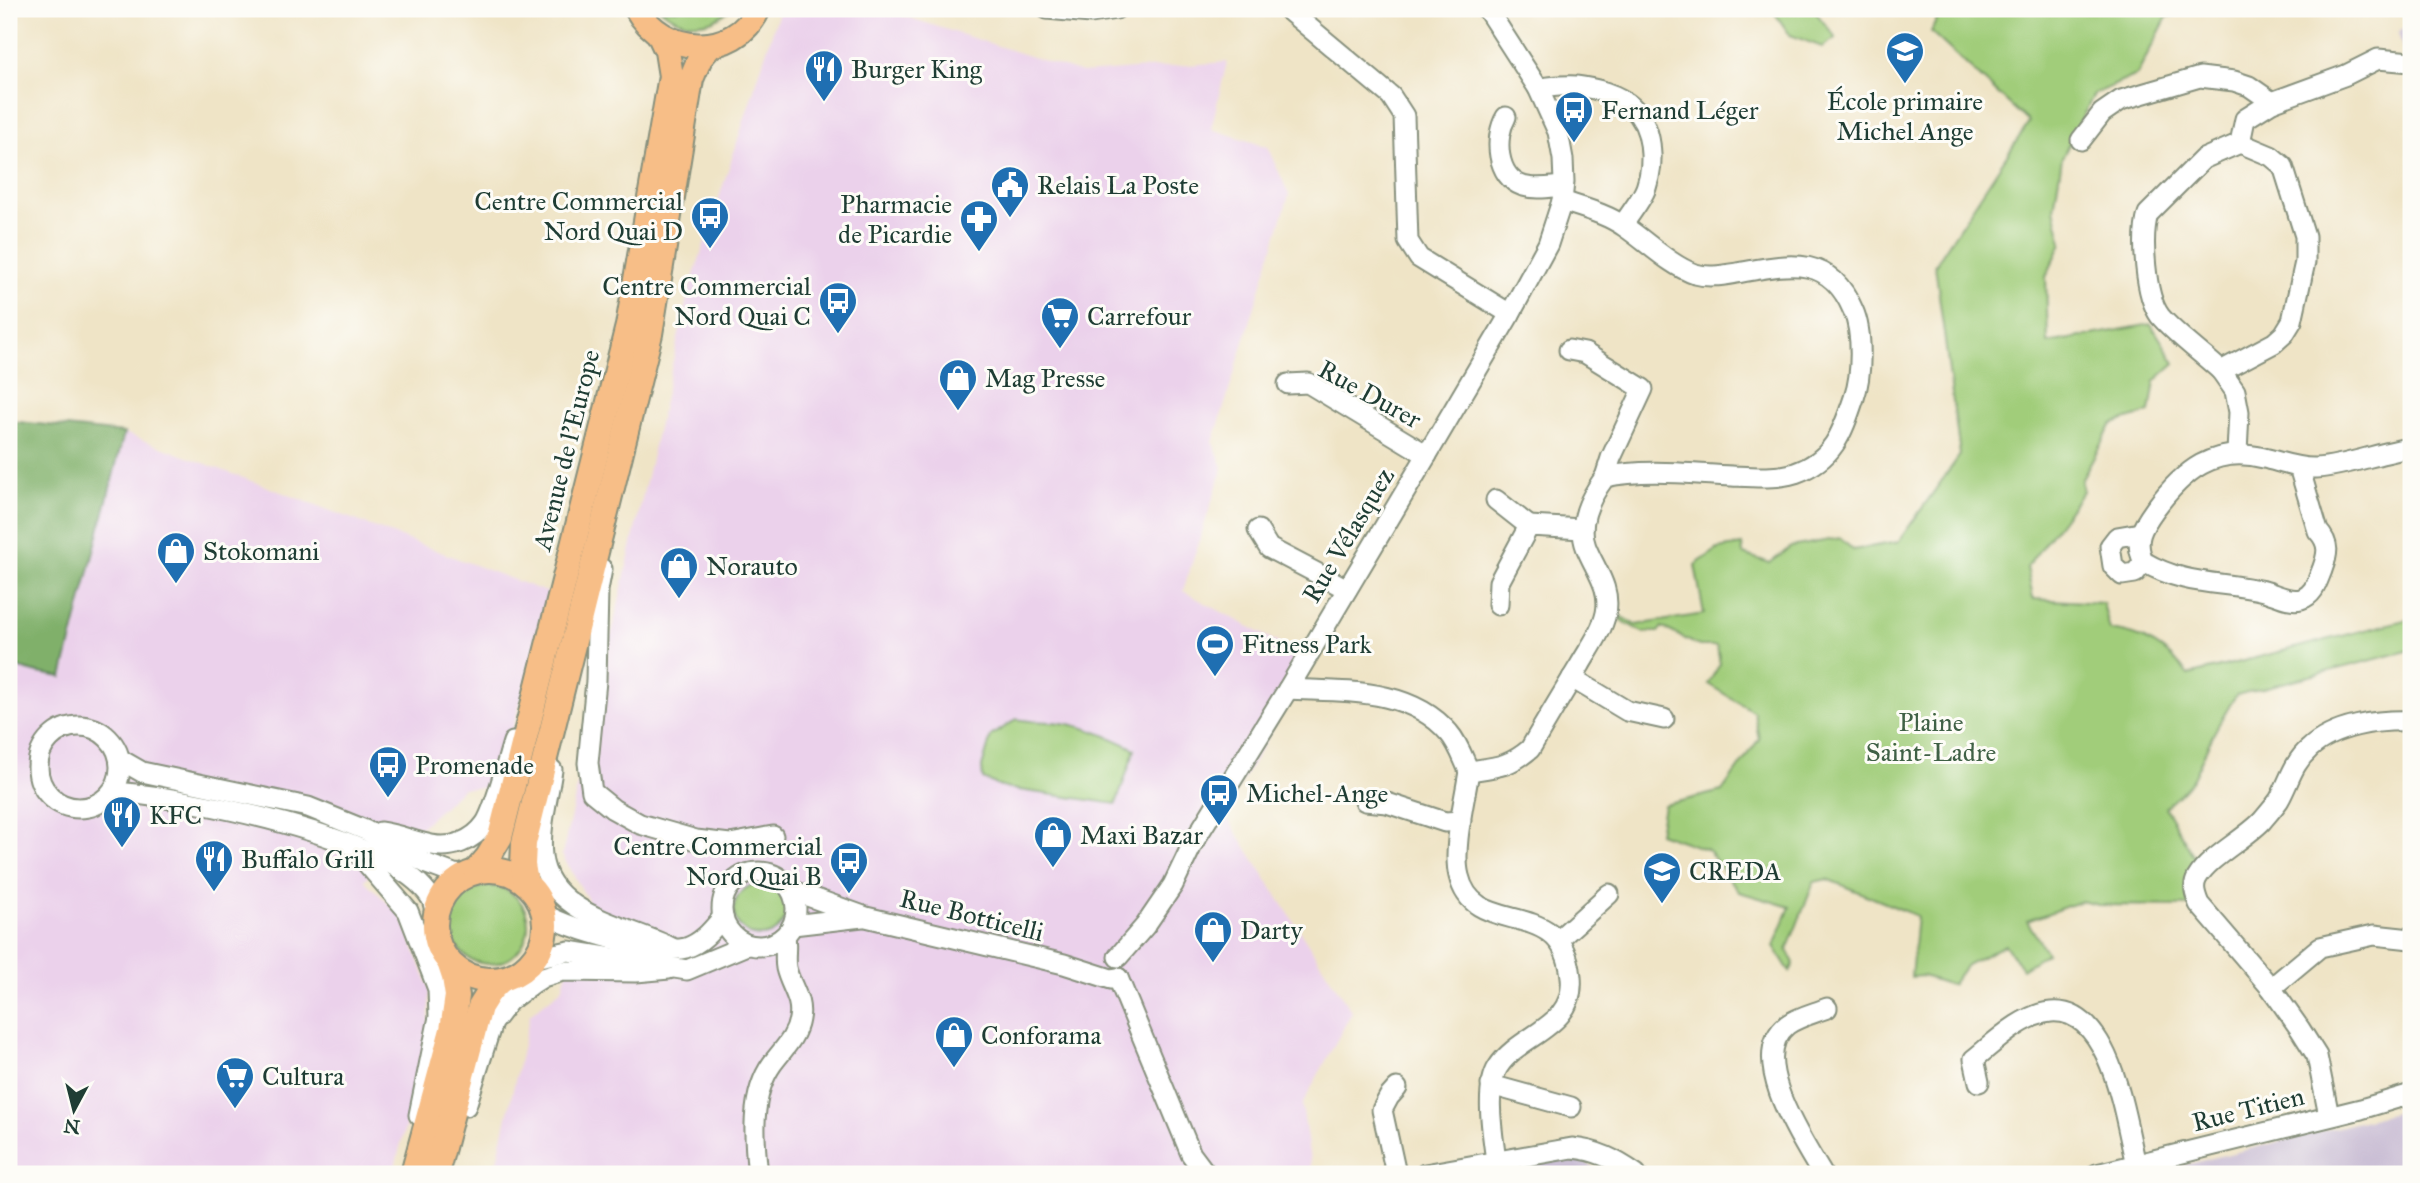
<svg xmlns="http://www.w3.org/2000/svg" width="2420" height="1183" viewBox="0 0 2420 1183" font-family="'IM FELL Great Primer',serif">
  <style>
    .built { fill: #ebd1eb }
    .industrial { fill: #cbbfd5 }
    .green { fill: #a1cd7a; stroke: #608557; stroke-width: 2 }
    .forest { fill: #80b06a; stroke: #50764f; stroke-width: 2 }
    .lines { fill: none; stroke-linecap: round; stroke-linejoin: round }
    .minor-casing { stroke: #87907d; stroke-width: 23 }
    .major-casing { stroke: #87907d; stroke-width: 28 }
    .minor { stroke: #fff; stroke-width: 19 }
    .major { stroke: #f7be87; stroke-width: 24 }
    .labels { text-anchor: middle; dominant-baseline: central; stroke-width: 6; stroke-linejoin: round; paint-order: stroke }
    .poi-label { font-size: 26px; fill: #1f3d34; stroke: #fdfcf7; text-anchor: start }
    .street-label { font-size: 26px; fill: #1f3d34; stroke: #fdfcf7 }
    .park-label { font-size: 26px; fill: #406146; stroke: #fdfcf7 }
  </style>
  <rect width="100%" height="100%" fill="#fdfcf7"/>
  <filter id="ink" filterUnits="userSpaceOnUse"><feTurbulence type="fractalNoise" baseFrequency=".0143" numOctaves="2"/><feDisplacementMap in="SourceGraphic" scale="14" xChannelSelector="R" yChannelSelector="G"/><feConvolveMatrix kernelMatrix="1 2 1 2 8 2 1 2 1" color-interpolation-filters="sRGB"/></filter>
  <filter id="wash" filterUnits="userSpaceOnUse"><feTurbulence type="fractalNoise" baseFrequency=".00686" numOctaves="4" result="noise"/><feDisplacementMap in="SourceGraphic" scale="28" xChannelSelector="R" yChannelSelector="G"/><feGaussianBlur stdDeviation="1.57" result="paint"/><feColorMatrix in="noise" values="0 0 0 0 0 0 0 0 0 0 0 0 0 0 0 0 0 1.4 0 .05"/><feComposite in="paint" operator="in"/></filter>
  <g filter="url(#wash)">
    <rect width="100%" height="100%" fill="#efe4c6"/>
    <g class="built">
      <polygon points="780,9 882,9 1082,73 1227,62 1211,129 1268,147 1289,195 1213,443 1223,467 1183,591 1312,661 1224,813 1352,1012 1302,1105 1312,1174 494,1174 530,1014 562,989 588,900 562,855 688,294"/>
      <polygon points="124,433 554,595 494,788 463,788 364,880 402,917 430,990 427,1044 393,1174 9,1174 9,665 38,673 63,676"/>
    </g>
    <g class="industrial">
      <polygon points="2411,22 2411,77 2398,33"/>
      <polygon points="2411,1106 2411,1174 2148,1174 2391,1114"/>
      <polygon points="1579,1157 1602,1174 1477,1174"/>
    </g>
    <g class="green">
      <path d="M660 9H730C708 29 682 27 660 9Z"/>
      <polygon points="1772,9 1813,9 1836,38 1822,47 1790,35"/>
      <path d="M1941 9H2193L2167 17 2137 75 2094 94 2062 158 2054 209 2062 243 2046 277 2048 343 2151 324 2175 363 2155 381 2150 412 2112 424 2081 481 2083 491 2027 567 2033 599 2103 603 2110 630C2144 634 2167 648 2188 675L2409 619 2411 613V650L2236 695C2227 710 2218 724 2211 739 2195 773 2196 782 2165 807L2197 862C2183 880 2186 885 2191 906L2098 905 2081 901 2027 921 2047 953 2022 969 2005 945 1966 965 1951 985 1923 976 1911 977 1917 916 1827 879 1814 882 1787 950 1794 963 1790 972 1774 946 1790 907 1739 892 1708 850 1659 833 1664 805 1722 791 1759 739 1754 712 1708 684 1720 664 1717 646H1699L1662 627 1658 632H1642L1617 618 1612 623 1615 613 1636 625 1704 614 1695 565 1718 549 1742 545 1743 554 1770 563 1791 547 1840 538 1853 550 1898 542 1960 455 1935 265 2029 122 1931 32Z"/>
      <path d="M1017 719C1031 722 1037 721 1050 722 1080 723 1108 736 1135 749L1116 804 1005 788 983 779 982 767 991 736Z"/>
      <circle cx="760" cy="910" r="26"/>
      <circle cx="489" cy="925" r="39"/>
    </g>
    <polygon class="forest" points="9,421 124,433 62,677 38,673 9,665"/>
  </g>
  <g filter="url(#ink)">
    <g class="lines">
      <defs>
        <g id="minor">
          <polyline points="1047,9 1091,13 1116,9"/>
          <polyline points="1287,9 1391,96 1404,116 1408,241 1419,258 1510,314"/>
          <path d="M1538 88C1550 87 1564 85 1576 86 1594 88 1618 94 1632 107 1653 126 1655 162 1646 188 1641 201 1630 213 1623 225"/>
          <path d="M1506 117C1494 137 1496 177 1523 186 1536 190 1551 187 1563 186"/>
          <polyline points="2081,140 2102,113 2121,100 2200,77 2234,81 2249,86 2272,102"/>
          <polyline points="1569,350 1585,353 1643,389 1611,458 1605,477"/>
          <path d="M2221 371C2204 355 2174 333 2160 316 2145 296 2141 237 2148 214L2203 159 2240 143 2245 119 2272 102 2346 75 2378 59 2411 62"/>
          <polyline points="1288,384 1308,383 1427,455"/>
          <polyline points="2237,453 2239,412 2235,391 2221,371 2274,343 2284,334 2292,321 2305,262 2305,236 2283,166 2271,156 2240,143"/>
          <path d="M2299 467 2318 531C2330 544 2328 554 2322 570 2317 582 2314 595 2301 599 2288 602 2276 594 2264 591 2221 581 2185 586 2144 562 2133 541 2142 527 2155 509 2183 471 2214 445 2264 458 2281 462 2298 469 2316 468 2349 466 2379 452 2411 448"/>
          <polyline points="1496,500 1529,526"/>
          <polyline points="1258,530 1269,548 1347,589"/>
          <polyline points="2140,533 2117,537 2110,546 2113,566 2122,575 2135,573 2144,562"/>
          <polyline points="602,569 598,590 596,681 588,763 592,792 613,809 640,824 696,840 730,844 773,836"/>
          <polyline points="1498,605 1499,582 1529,526 1583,529"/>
          <polyline points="1572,678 1627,711 1664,719"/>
          <path d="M1288 689C1343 692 1410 687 1449 733 1458 743 1463 758 1469 771"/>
          <circle cx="79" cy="767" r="41"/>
          <polyline points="121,760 142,772 308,807 365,830 427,864 454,874 466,875"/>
          <path d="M552 770C548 798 539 828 542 856 548 915 629 926 672 948"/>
          <path d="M1469 771C1496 767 1509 767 1530 749 1546 721 1563 693 1580 665 1589 649 1602 632 1606 613 1611 587 1595 570 1586 547 1577 523 1591 496 1605 477 1646 468 1690 474 1732 476 1753 477 1775 479 1795 473 1833 460 1842 434 1854 398 1862 375 1863 332 1853 310 1829 253 1788 264 1737 273 1724 275 1709 278 1695 274 1671 266 1646 241 1625 227 1607 214 1583 208 1562 201"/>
          <path d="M1469 771C1465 799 1452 849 1459 876 1474 941 1563 893 1571 977 1576 1028 1520 1033 1498 1067 1484 1089 1493 1136 1496 1161"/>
          <path d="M113 792C183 796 394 836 431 898 434 903 434 909 436 914"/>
          <polyline points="1365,801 1387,803 1445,822 1461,821"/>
          <path d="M380 832C398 834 414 842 432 845 451 849 473 841 485 824 495 810 507 761 513 742"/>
          <polyline points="358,853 408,911 438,989 439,1017 419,1115"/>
          <circle cx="759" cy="909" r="37"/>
          <polyline points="791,890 866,917 1064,964 1111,979 1118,978"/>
          <path d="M544 914C571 929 658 955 686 948 702 943 712 930 723 917"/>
          <polyline points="793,925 862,917"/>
          <polyline points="1559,939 1609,894"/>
          <polyline points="1118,957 1145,926 1173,885 1194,841 1288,689 1427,455 1510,314 1548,244 1562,201 1564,182 1563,159 1558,132 1538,88 1487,9"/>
          <polyline points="534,958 569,951 687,970 747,945"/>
          <polyline points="1118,978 1191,1154 1206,1174"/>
          <polyline points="2271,988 2320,947 2374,935 2411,939"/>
          <path d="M1979 1082 1974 1059C1995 1042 2023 1014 2051 1012 2112 1007 2125 1122 2136 1164"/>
          <polyline points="1491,1085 1571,1107"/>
          <polyline points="466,1106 492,1023 509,1001 532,984 543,977 563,971 636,972 669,969"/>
          <path d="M2329 1116 2317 1056 2300 1029 2271 988 2199 904C2196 896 2192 887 2197 878 2209 857 2245 839 2262 821 2267 815 2274 807 2279 800 2289 782 2293 763 2309 749 2334 725 2378 720 2411 721"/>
          <path d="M758 1174C754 1140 750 1095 772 1064 782 1050 796 1038 799 1019 803 999 790 986 786 968 784 958 787 946 785 936"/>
          <polyline points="1396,1174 1382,1110 1389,1097 1397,1088"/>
          <path d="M1425 1174 1572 1148C1597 1150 1616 1160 1636 1174"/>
          <path d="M1822 1174C1803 1142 1746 1057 1787 1025 1797 1017 1815 1013 1827 1008"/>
          <polyline points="2097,1174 2361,1109 2411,1094"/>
        </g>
        <g id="major">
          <path d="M637 9C662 55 735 60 758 9"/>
          <circle cx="490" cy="925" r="55"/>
          <polyline points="476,871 488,857 500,837 628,326 671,76 667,51 659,34"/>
          <polyline points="526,883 523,865 524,843 650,334 691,79 700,58 711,45"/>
          <polyline points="413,1174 452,1030 457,996 454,977 449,962"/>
          <polyline points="436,1174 480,1007 490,991 502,979"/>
        </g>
      </defs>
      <use href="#minor" class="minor-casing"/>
      <use href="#major" class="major-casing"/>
      <use href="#minor" class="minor"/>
      <use href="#major" class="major"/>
    </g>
  </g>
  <defs>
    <symbol id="school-pin" viewBox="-11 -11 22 30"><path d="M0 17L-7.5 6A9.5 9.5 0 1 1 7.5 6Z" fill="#1f6fb2" stroke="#fdfcf7"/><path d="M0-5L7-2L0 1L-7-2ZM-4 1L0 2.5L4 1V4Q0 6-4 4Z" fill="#fff"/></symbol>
    <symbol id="restaurant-pin" viewBox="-11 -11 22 30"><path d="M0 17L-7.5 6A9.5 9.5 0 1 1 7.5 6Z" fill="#1f6fb2" stroke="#fdfcf7"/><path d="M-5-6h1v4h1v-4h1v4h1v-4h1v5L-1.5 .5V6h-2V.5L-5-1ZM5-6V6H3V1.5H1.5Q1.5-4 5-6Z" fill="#fff"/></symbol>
    <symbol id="bus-pin" viewBox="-11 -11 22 30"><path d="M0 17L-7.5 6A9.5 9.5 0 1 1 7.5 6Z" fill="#1f6fb2" stroke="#fdfcf7"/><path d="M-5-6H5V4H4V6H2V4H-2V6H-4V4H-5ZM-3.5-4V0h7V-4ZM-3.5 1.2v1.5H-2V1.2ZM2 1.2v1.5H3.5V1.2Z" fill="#fff"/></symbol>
    <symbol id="civic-pin" viewBox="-11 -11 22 30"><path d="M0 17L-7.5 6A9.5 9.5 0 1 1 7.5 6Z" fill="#1f6fb2" stroke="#fdfcf7"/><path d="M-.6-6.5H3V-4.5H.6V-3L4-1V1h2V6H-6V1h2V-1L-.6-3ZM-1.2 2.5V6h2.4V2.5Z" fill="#fff"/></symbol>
    <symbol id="pharmacy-pin" viewBox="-11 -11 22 30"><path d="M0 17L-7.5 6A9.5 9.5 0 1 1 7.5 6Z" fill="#1f6fb2" stroke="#fdfcf7"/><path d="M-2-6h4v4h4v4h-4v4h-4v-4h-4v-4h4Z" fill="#fff"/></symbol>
    <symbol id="supermarket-pin" viewBox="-11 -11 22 30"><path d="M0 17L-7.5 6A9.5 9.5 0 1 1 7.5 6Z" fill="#1f6fb2" stroke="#fdfcf7"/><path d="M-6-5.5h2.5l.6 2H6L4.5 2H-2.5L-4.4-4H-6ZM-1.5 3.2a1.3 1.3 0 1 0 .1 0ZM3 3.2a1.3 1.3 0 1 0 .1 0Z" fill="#fff"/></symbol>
    <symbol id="shop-pin" viewBox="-11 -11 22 30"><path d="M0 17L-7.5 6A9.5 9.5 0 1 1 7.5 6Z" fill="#1f6fb2" stroke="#fdfcf7"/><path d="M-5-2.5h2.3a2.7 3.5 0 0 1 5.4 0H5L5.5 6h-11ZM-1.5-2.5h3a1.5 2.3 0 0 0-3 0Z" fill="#fff"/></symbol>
    <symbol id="stadium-pin" viewBox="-11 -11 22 30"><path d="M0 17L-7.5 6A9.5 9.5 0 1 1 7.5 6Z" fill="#1f6fb2" stroke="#fdfcf7"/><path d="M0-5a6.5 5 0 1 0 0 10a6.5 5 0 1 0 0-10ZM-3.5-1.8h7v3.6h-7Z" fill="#fff"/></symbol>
  </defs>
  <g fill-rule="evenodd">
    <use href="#school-pin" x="1883" y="29" width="44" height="60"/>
    <use href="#restaurant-pin" x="802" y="47" width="44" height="60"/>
    <use href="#bus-pin" x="1552" y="88" width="44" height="60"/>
    <use href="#civic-pin" x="988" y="163" width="44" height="60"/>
    <use href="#bus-pin" x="688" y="194" width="44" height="60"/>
    <use href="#pharmacy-pin" x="957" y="197" width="44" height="60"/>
    <use href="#bus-pin" x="816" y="279" width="44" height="60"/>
    <use href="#supermarket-pin" x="1038" y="294" width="44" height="60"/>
    <use href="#shop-pin" x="936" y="356" width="44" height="60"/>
    <use href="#shop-pin" x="154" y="529" width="44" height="60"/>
    <use href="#shop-pin" x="657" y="544" width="44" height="60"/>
    <use href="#stadium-pin" x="1193" y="622" width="44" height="60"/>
    <use href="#bus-pin" x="366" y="743" width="44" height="60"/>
    <use href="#bus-pin" x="1197" y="771" width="44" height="60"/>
    <use href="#restaurant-pin" x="100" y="793" width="44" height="60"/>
    <use href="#shop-pin" x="1031" y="813" width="44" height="60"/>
    <use href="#restaurant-pin" x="192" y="837" width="44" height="60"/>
    <use href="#bus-pin" x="827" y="839" width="44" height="60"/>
    <use href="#school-pin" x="1640" y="849" width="44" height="60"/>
    <use href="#shop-pin" x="1191" y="908" width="44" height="60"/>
    <use href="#shop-pin" x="932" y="1013" width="44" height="60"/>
    <use href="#supermarket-pin" x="213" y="1054" width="44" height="60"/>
  </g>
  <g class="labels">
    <g class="poi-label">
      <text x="851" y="69">Burger King</text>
      <text x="1905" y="101" text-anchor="middle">École primaire<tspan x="1905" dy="30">Michel Ange</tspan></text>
      <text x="1601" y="110">Fernand Léger</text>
      <text x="1037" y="185">Relais La Poste</text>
      <text x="683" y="201" text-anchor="end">Centre Commercial<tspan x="683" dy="30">Nord Quai D</tspan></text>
      <text x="952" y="204" text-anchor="end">Pharmacie<tspan x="952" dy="30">de Picardie</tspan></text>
      <text x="811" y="286" text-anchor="end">Centre Commercial<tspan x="811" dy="30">Nord Quai C</tspan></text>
      <text x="1087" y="316">Carrefour</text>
      <text x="985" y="378">Mag Presse</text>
      <text x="203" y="551">Stokomani</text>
      <text x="706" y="566">Norauto</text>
      <text x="1242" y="644">Fitness Park</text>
      <text x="415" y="765">Promenade</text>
      <text x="1246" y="793">Michel-Ange</text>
      <text x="149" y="815">KFC</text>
      <text x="1080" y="835">Maxi Bazar</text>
      <text x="822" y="846" text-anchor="end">Centre Commercial<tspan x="822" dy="30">Nord Quai B</tspan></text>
      <text x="241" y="859">Buffalo Grill</text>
      <text x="1689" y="871">CREDA</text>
      <text x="1240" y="930">Darty</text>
      <text x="981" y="1035">Conforama</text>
      <text x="262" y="1076">Cultura</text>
    </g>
    <g class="street-label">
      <text transform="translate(1370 394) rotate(29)">Rue Durer</text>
      <text transform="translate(566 450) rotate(-76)">Avenue de l'Europe</text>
      <text transform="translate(1348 535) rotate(-59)">Rue Vélasquez</text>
      <text transform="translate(972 915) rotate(14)">Rue Botticelli</text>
      <text transform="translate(2248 1109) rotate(-14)">Rue Titien</text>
    </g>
    <g class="park-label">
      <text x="1931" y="722">Plaine<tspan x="1931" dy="30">Saint-Ladre</tspan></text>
    </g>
  </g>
  <rect width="2420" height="1183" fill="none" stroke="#fdfcf7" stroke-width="35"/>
  <g transform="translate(74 1110) rotate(187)" stroke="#fdfcf7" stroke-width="5" paint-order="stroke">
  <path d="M0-5L12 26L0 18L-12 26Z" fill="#1f3d34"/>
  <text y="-10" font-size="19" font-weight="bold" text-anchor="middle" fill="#1f3d34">N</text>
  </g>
</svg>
